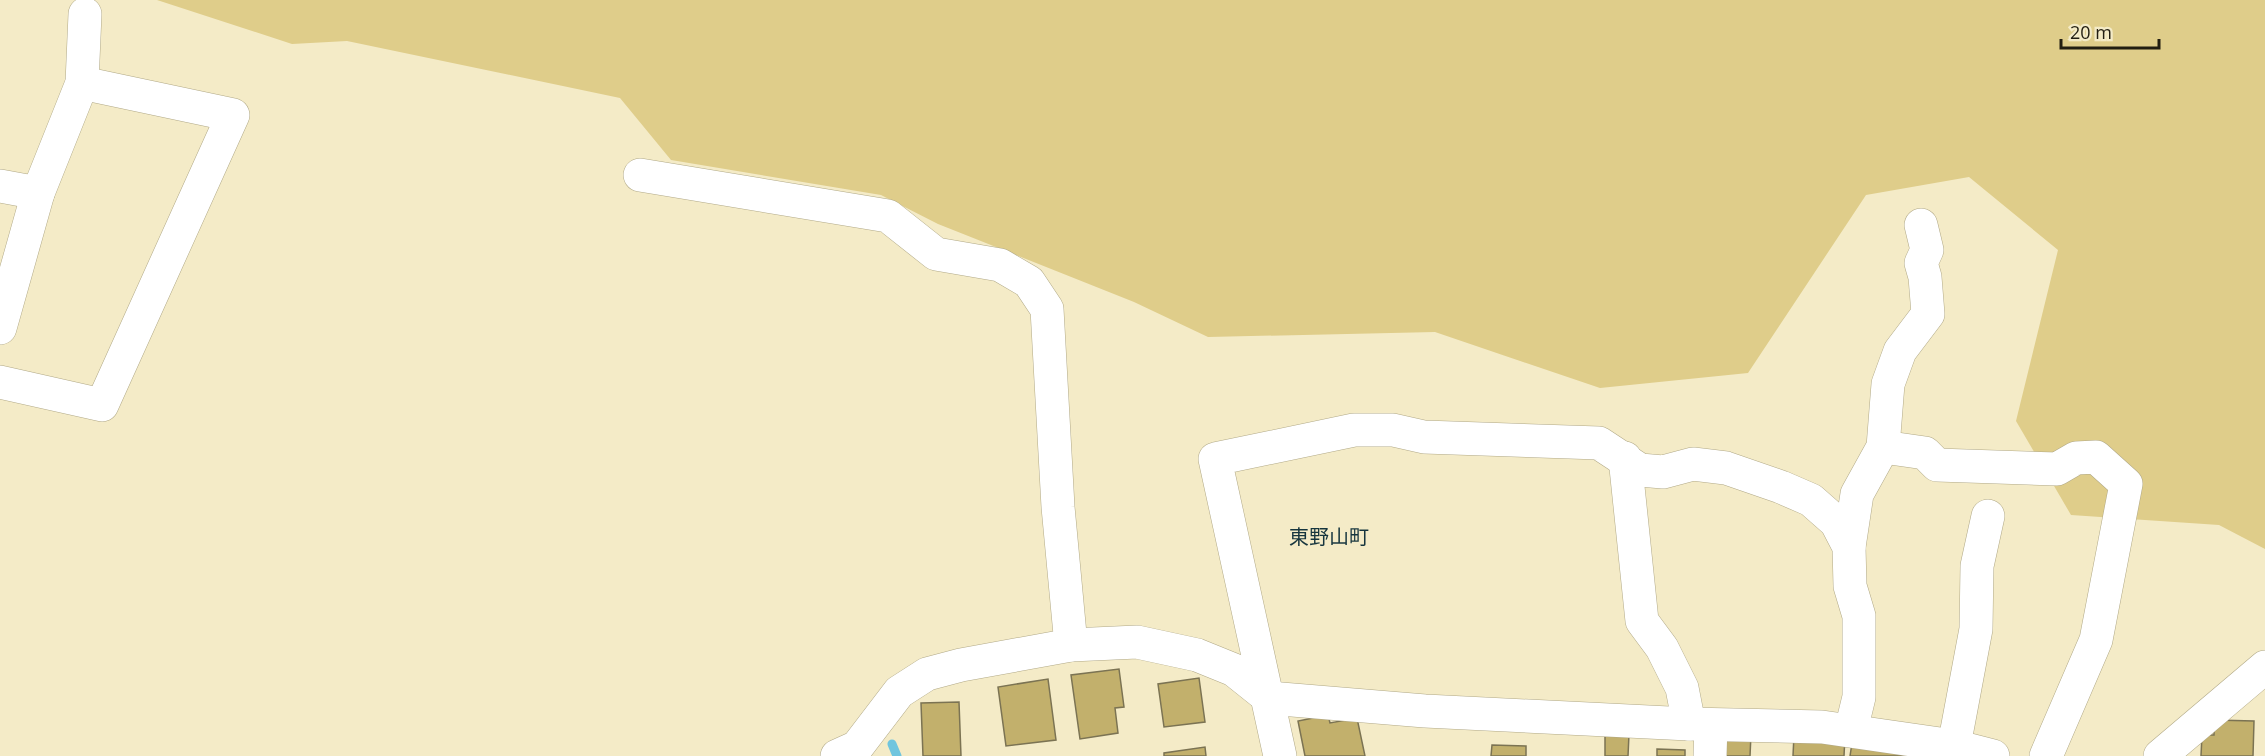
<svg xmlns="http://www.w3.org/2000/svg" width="2265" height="756" viewBox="0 0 2265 756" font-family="'Open Sans','Noto Sans JP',sans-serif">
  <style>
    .green { fill: #dfcd8a }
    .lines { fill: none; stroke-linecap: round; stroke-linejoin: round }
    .stream { stroke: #70c5de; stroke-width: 9 }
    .building { fill: #c2b06c; stroke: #7b7353; stroke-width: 1.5 }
    .street-casing { stroke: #b1a987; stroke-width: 34 }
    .street { stroke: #fff; stroke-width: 33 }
    .labels { text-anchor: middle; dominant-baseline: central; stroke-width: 4.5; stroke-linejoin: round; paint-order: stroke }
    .quarter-label { font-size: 20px; fill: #16353e; stroke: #f4ebc7 }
  </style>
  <rect width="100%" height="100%" fill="#f4ebc7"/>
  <polygon class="green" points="157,0 2265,0 2265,549 2219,525 2071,515 2016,421 2058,250 1969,177 1866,195 1748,373 1600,388 1435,332 1208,337 1134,302 938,224 881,195 671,160 620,98 347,41 292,44"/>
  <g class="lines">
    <polyline class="stream" points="892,744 897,756"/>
  </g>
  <g class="building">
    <polygon points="1119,669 1124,707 1115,708 1118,733 1080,739 1071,675"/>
    <polygon points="1199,678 1205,722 1164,727 1158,684"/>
    <polygon points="1048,679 1056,740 1006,746 998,687"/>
    <polygon points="959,702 961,756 923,756 921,703"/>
    <polygon points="1328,715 1330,723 1357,718 1365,756 1305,756 1298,721"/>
    <polygon points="2214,720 2254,721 2253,756 2201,756 2202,735 2214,735"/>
    <polygon points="1605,733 1629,734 1628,756 1605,756"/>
    <polygon points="1717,733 1751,734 1750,756 1717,756"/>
    <polygon points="1794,735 1845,736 1844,756 1793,756"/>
    <polygon points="1853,737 1912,756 1850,756"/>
    <polygon points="1492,745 1526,746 1526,756 1491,756"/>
    <polygon points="1205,747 1206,756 1164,756 1164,753"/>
    <polygon points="1657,749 1685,750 1685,756 1657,756"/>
  </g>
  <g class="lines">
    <defs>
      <g id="street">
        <polyline points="640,175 888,216 936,254 1000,265 1029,282 1047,309 1058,507 1071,645"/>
        <polyline points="0,186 38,193 82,83 85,14"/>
        <polyline points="0,328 38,193"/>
        <polyline points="0,382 102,405 233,115 82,83"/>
        <polyline points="1883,447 1925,453 1937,465 2057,469 2076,458 2096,457 2126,484 2096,640 2046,756"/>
        <polyline points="1625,458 1642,621 1662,648 1682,688 1689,724"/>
        <polyline points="1849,547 1857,494 1883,447 1888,384 1900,351 1928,314 1925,277 1921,263 1927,250 1921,225"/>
        <polyline points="1954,746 1976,629 1977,566 1988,516"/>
        <polyline points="837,756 857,747 899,692 927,674 961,665 1071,645 1137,642 1197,655 1234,670 1269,698 1425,711 1689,724 1822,727 1954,746 1993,756"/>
        <polyline points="1280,756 1215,459 1354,430 1393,430 1424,437 1599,443 1640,470 1663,472 1693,464 1726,468 1781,487 1811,500 1836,522 1849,547 1850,586 1859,616 1859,697 1851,730"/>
        <polyline points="1710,756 1711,725"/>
        <polyline points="2160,756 2265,667"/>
      </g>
    </defs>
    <use href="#street" class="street-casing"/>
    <use href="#street" class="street"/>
  </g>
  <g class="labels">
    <g class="quarter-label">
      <text x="1329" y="536">東野山町</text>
    </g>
  </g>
  <path d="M2061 39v9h98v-9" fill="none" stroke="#221e11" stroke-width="3"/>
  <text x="2070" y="39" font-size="18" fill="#221e11" stroke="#f4ebc7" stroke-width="4.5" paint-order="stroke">20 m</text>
</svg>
